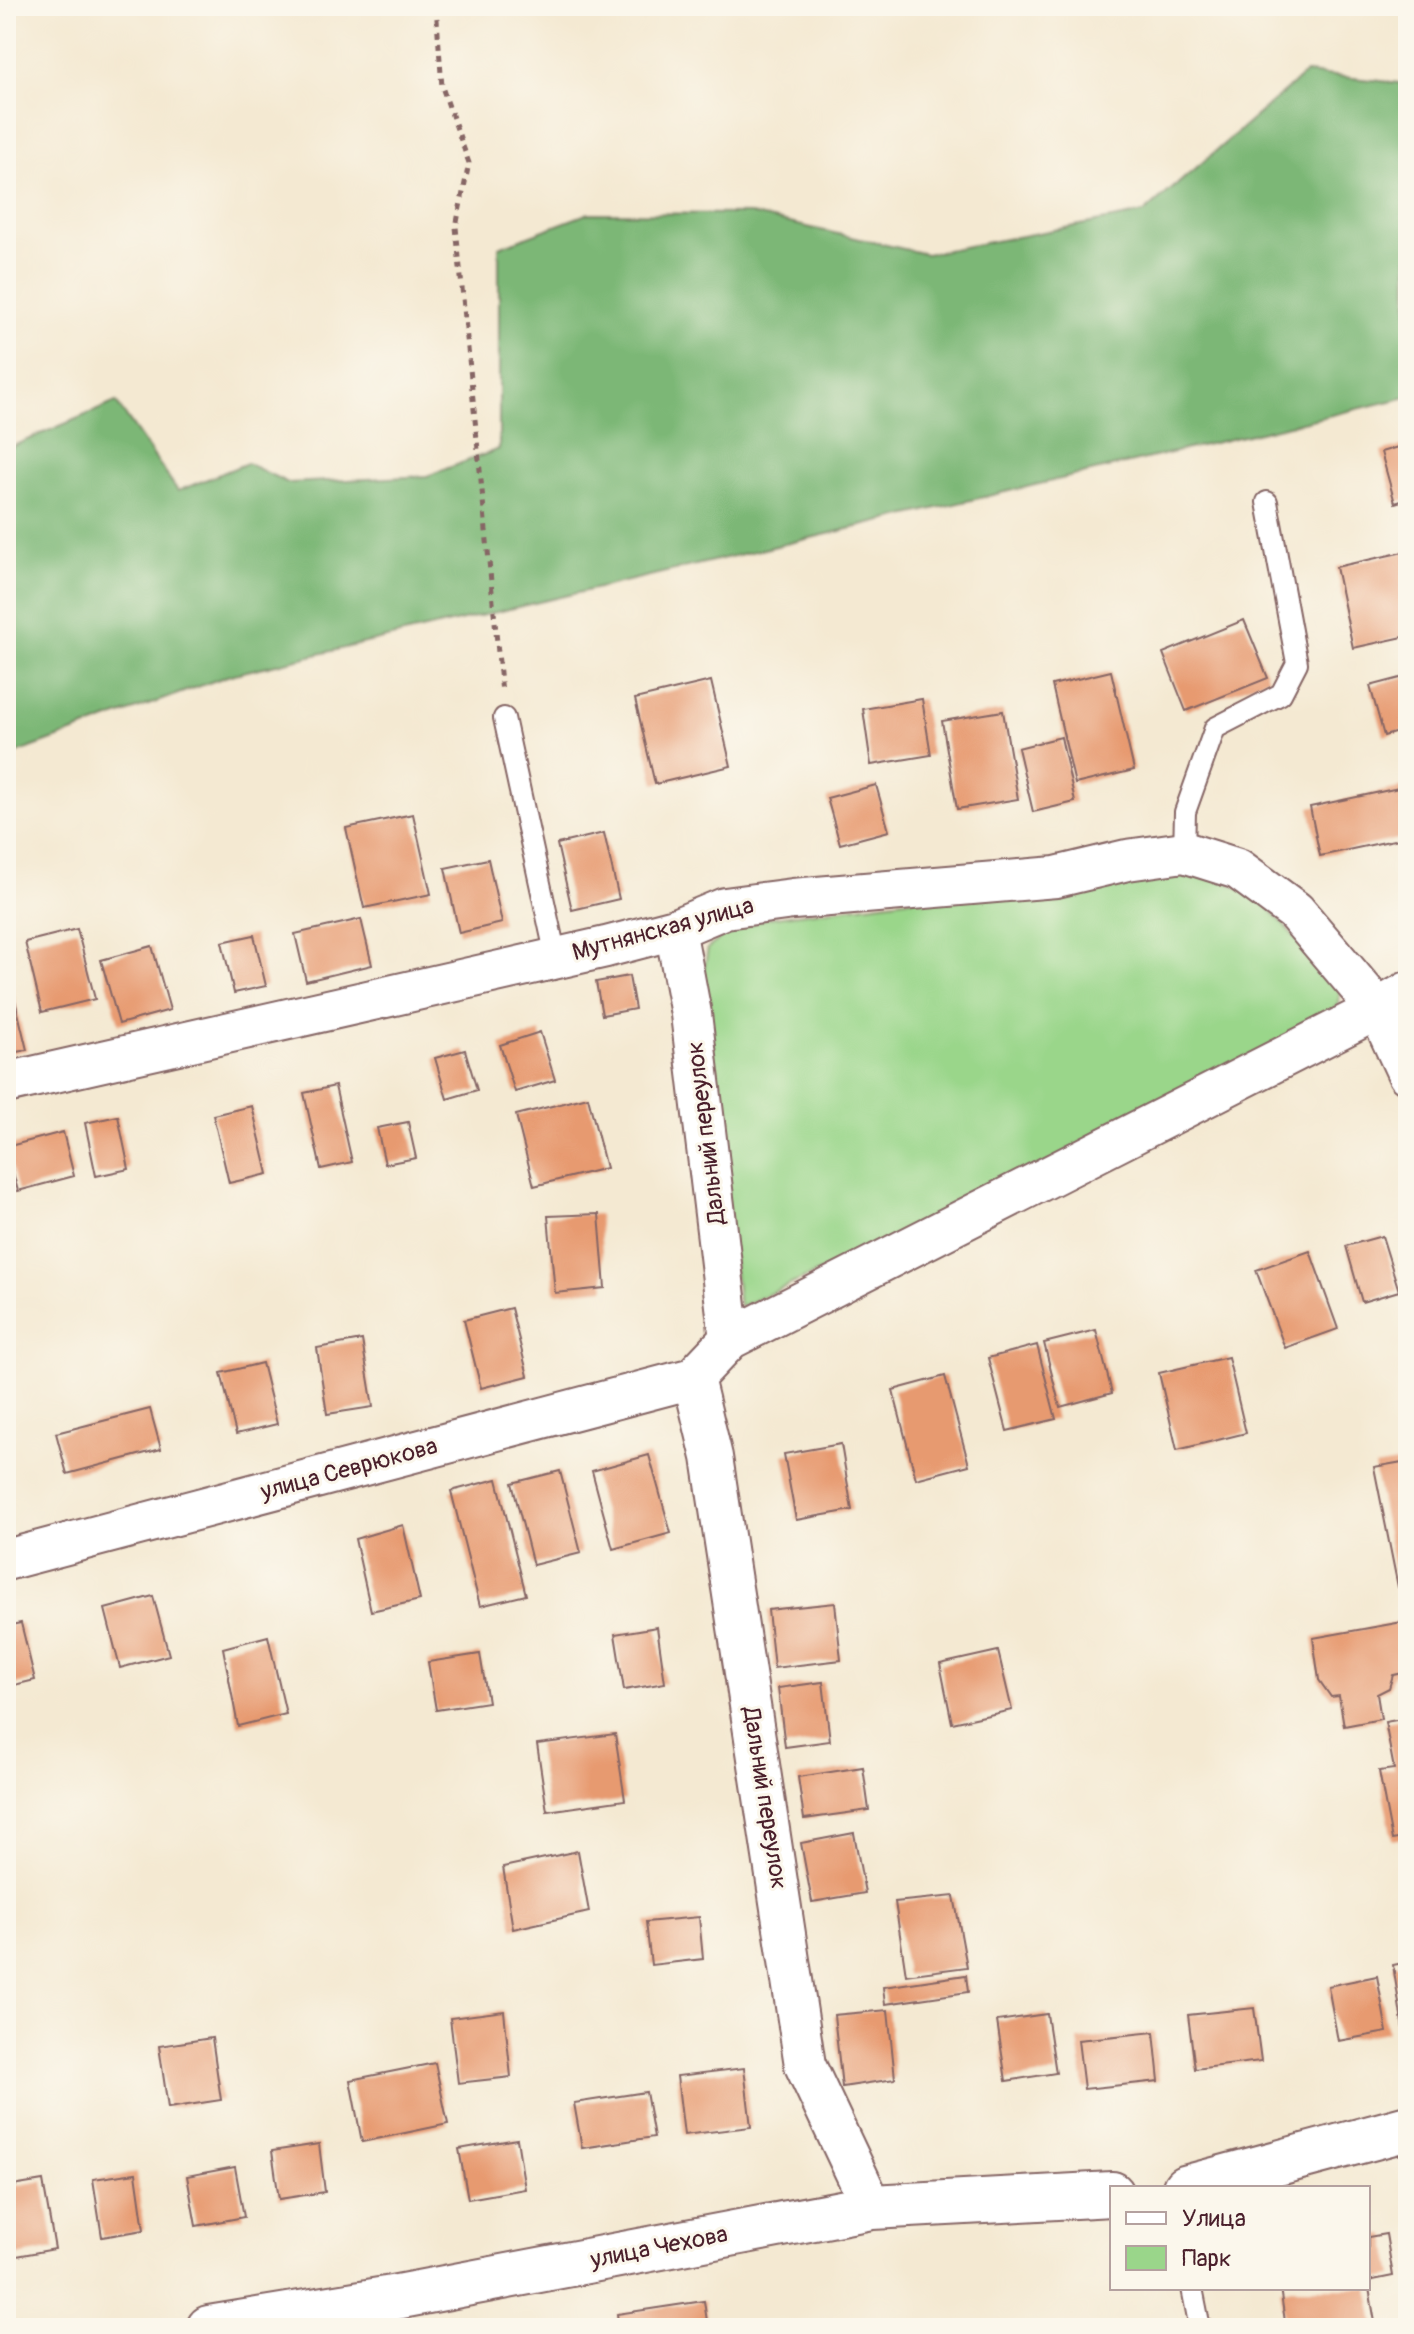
<svg xmlns="http://www.w3.org/2000/svg" width="1414" height="2334" viewBox="0 0 1414 2334" font-family="Pangolin,sans-serif">
	<style>
		.green { fill: #9ad68a; stroke: #727a5a; stroke-width: 2 }
		.forest { fill: #7bb776; stroke: #626b50; stroke-width: 2 }
		.building { fill: #e79a6f }
		.lines { fill: none; stroke-linecap: round; stroke-linejoin: round }
		.service-casing { stroke: #866665; stroke-width: 24 }
		.minor-casing { stroke: #866665; stroke-width: 44 }
		.tertiary-casing { stroke: #866665; stroke-width: 48 }
		.path { stroke: #866665; stroke-width: 5; stroke-dasharray: 6 6; stroke-linecap: butt }
		.service { stroke: #fff; stroke-width: 20 }
		.minor { stroke: #fff; stroke-width: 40 }
		.tertiary { stroke: #fff; stroke-width: 44 }
		.labels { text-anchor: middle; dominant-baseline: central; stroke-width: 6; stroke-linejoin: round; paint-order: stroke }
		.street-label { font-size: 24px; fill: #4a1f2b; stroke: #fbf7ec }
	</style>
	<rect width="100%" height="100%" fill="#fbf7ec"/>
	<filter id="ink" filterUnits="userSpaceOnUse"><feTurbulence type="fractalNoise" baseFrequency=".0125" numOctaves="2"/><feDisplacementMap in="SourceGraphic" scale="16" xChannelSelector="R" yChannelSelector="G"/><feConvolveMatrix kernelMatrix="1 2 1 2 8 2 1 2 1" color-interpolation-filters="sRGB"/></filter>
	<filter id="wash" filterUnits="userSpaceOnUse"><feTurbulence type="fractalNoise" baseFrequency=".006" numOctaves="4" result="noise"/><feDisplacementMap in="SourceGraphic" scale="32" xChannelSelector="R" yChannelSelector="G"/><feGaussianBlur stdDeviation="1.8" result="paint"/><feColorMatrix in="noise" values="0 0 0 0 0 0 0 0 0 0 0 0 0 0 0 0 0 1.4 0 .05"/><feComposite in="paint" operator="in"/></filter>
	<g filter="url(#wash)">
		<rect width="100%" height="100%" fill="#f4e9d2"/>
		<path class="green" d="M1186 863 1260 898 1340 988 1339 1004 1320 1023 937 1220 739 1307 702 981 708 948 729 932 767 918Z"/>
		<path class="forest" d="M1306 73 1408 84V397L230 675 6 757V449L116 402 178 491 247 463 288 483 427 476 499 449V247L589 213 750 214 926 254 1144 213Z"/>
		<g id="blocks">
			<path class="building" d="M1408 444V499L1395 503 1381 452Z
				M1408 551V636L1353 648 1336 567Z
				M1244 620 1268 678 1186 711 1163 653Z
				M1111 671 1134 770 1075 784 1052 685Z
				M1408 676V729L1384 736 1370 686Z
				M711 681 731 766 655 784 635 699Z
				M922 699 931 755 871 765 863 709Z
				M1003 711 1018 799 957 809 942 721Z
				M1061 737 1075 802 1033 812 1018 748Z
				M876 785 889 831 840 844 827 798Z
				M1408 786V837L1320 856 1310 807Z
				M413 814 431 894 364 908 346 828Z
				M604 833 619 899 572 910 557 844Z
				M488 859 502 923 459 933 445 868Z
				M361 919 372 965 306 981 295 934Z
				M77 929 95 999 42 1012 25 942Z
				M254 935 266 986 234 993 222 942Z
				M152 946 170 1010 119 1024 101 960Z
				M629 976 635 1009 602 1015 596 982Z
				M13 992 27 1050 6 1054V994Z
				M540 1032 555 1080 515 1092 500 1045Z
				M465 1050 477 1090 447 1099 435 1058Z
				M335 1086 352 1162 321 1169 304 1093Z
				M588 1097 606 1168 534 1186 516 1115Z
				M252 1106 268 1174 229 1183 213 1115Z
				M118 1116 129 1169 96 1176 85 1123Z
				M408 1122 416 1158 385 1164 377 1128Z
				M63 1132 74 1176 18 1191 6 1147Z
				M599 1214 605 1288 555 1293 548 1216Z
				M1382 1236 1399 1291 1362 1302 1346 1246Z
				M1310 1251 1338 1329 1285 1348 1256 1270Z
				M511 1308 528 1376 481 1388 464 1320Z
				M1096 1330 1112 1393 1060 1407 1044 1343Z
				M362 1340 373 1407 327 1414 317 1348Z
				M1037 1345 1056 1419 1007 1431 988 1358Z
				M1228 1357 1246 1433 1177 1450 1159 1373Z
				M262 1363 277 1424 236 1434 221 1373Z
				M945 1376 969 1465 916 1479 893 1390Z
				M150 1409 161 1449 67 1474 56 1433Z
				M841 1444 852 1510 796 1520 784 1454Z
				M649 1455 671 1533 613 1549 592 1471Z
				M1408 1461V1585L1398 1587 1374 1467Z
				M560 1471 581 1553 533 1565 512 1483Z
				M497 1479 526 1595 480 1606 451 1491Z
				M403 1525 420 1600 371 1611 355 1539Z
				M153 1596 169 1655 120 1668 105 1609Z
				M835 1603 841 1660 774 1668 768 1610Z
				M1408 1621V1672L1393 1675 1389 1688 1377 1694 1381 1719 1344 1726 1339 1696 1331 1697 1319 1680 1313 1638Z
				M21 1623 35 1680 6 1687V1626Z
				M657 1627 665 1683 624 1690 615 1634Z
				M268 1636 286 1714 238 1726 223 1648Z
				M998 1651 1012 1710 952 1723 940 1664Z
				M480 1654 488 1702 436 1710 428 1662Z
				M823 1682 830 1741 785 1747 778 1688Z
				M1408 1718V1837L1392 1840 1379 1771 1394 1769 1385 1722Z
				M615 1734 625 1800 547 1811 537 1744Z
				M863 1767 869 1810 804 1819 798 1777Z
				M854 1833 865 1893 812 1902 801 1843Z
				M578 1851 589 1912 513 1929 503 1867Z
				M954 1896 967 1967 906 1975 895 1902Z
				M699 1917 703 1959 651 1965 646 1922Z
				M1408 1962V2028L1403 2029 1393 1965Z
				M966 1975 968 1992 885 2004 883 1987Z
				M1377 1976 1387 2032 1338 2041 1328 1986Z
				M1254 2008 1261 2061 1195 2069 1188 2015Z
				M888 2010 895 2079 842 2087 834 2015Z
				M504 2011 511 2077 458 2083 450 2018Z
				M1047 2014 1056 2073 1006 2081 997 2021Z
				M1154 2032 1159 2081 1084 2089 1078 2040Z
				M212 2038 221 2100 168 2108 159 2046Z
				M435 2063 448 2124 362 2142 350 2080Z
				M744 2068 751 2127 684 2135 677 2076Z
				M646 2092 654 2137 582 2148 574 2103Z
				M517 2139 525 2189 468 2199 459 2149Z
				M319 2144 325 2192 279 2199 272 2151Z
				M235 2167 244 2217 196 2226 187 2176Z
				M136 2173 144 2230 102 2237 93 2179Z
				M43 2181 55 2249 6 2258V2187Z
				M1386 2234 1393 2276 1368 2281V2237Z
				M1280 2288H1369L1376 2328H1286Z
				M704 2301 708 2328H619L617 2314Z"/>
		</g>
	</g>
	<g filter="url(#ink)">
		<use href="#blocks" fill-opacity="0" stroke="#866665" stroke-width="2"/>
		<g class="lines">
			<defs>
				<path id="service" d="M504 718 556 957
					M1184 852 1185 812 1215 728 1281 694 1297 663 1267 502
					M1192 2288 1200 2328"/>
				<path id="minor" d="M675 929 691 1014 730 1339
					M6 1083 606 947 675 929 725 908 793 899 1056 877 1127 860 1184 852 1238 869 1295 911 1378 1009 1408 992
					M693 1378 712 1457 805 2065 872 2207
					M693 1378 730 1339 1378 1009 1408 1074
					M6 1560 693 1378"/>
				<path id="tertiary" d="M1185 2188 1408 2128
					M209 2328 386 2299 872 2207 1112 2194"/>
			</defs>
			<use href="#service" class="service-casing"/>
			<use href="#minor" class="minor-casing"/>
			<use href="#tertiary" class="tertiary-casing"/>
			<path class="path" d="M436 6 442 87 469 163 456 227 502 693"/>
			<use href="#service" class="service"/>
			<use href="#minor" class="minor"/>
			<use href="#tertiary" class="tertiary"/>
		</g>
	</g>
	<g class="labels">
		<g class="street-label">
			<text transform="translate(663 929) rotate(-15)">Мутнянская улица</text>
			<text transform="translate(706 1133) rotate(-97)">Дальний переулок</text>
			<text transform="translate(349 1469) rotate(-15)">улица Севрюкова</text>
			<text transform="translate(765 1798) rotate(81)">Дальний переулок</text>
			<text transform="translate(659 2247) rotate(-11)">улица Чехова</text>
		</g>
	</g>
	<rect width="1414" height="2334" fill="none" stroke="#fbf7ec" stroke-width="32"/>
	<rect x="1110" y="2186" width="260" height="104" fill="#fbf7ec" stroke="#b4a19f" stroke-width="2"/>
	<rect x="1126" y="2212" width="40" height="12" fill="#ffffff" stroke="#b4a19f" stroke-width="2"/>
	<text x="1182" y="2226" font-size="24" fill="#4a1f2b">Улица</text>
	<rect x="1126" y="2246" width="40" height="24" fill="#9ad68a" stroke="#b4a19f" stroke-width="2"/>
	<text x="1182" y="2266" font-size="24" fill="#4a1f2b">Парк</text>
</svg>
